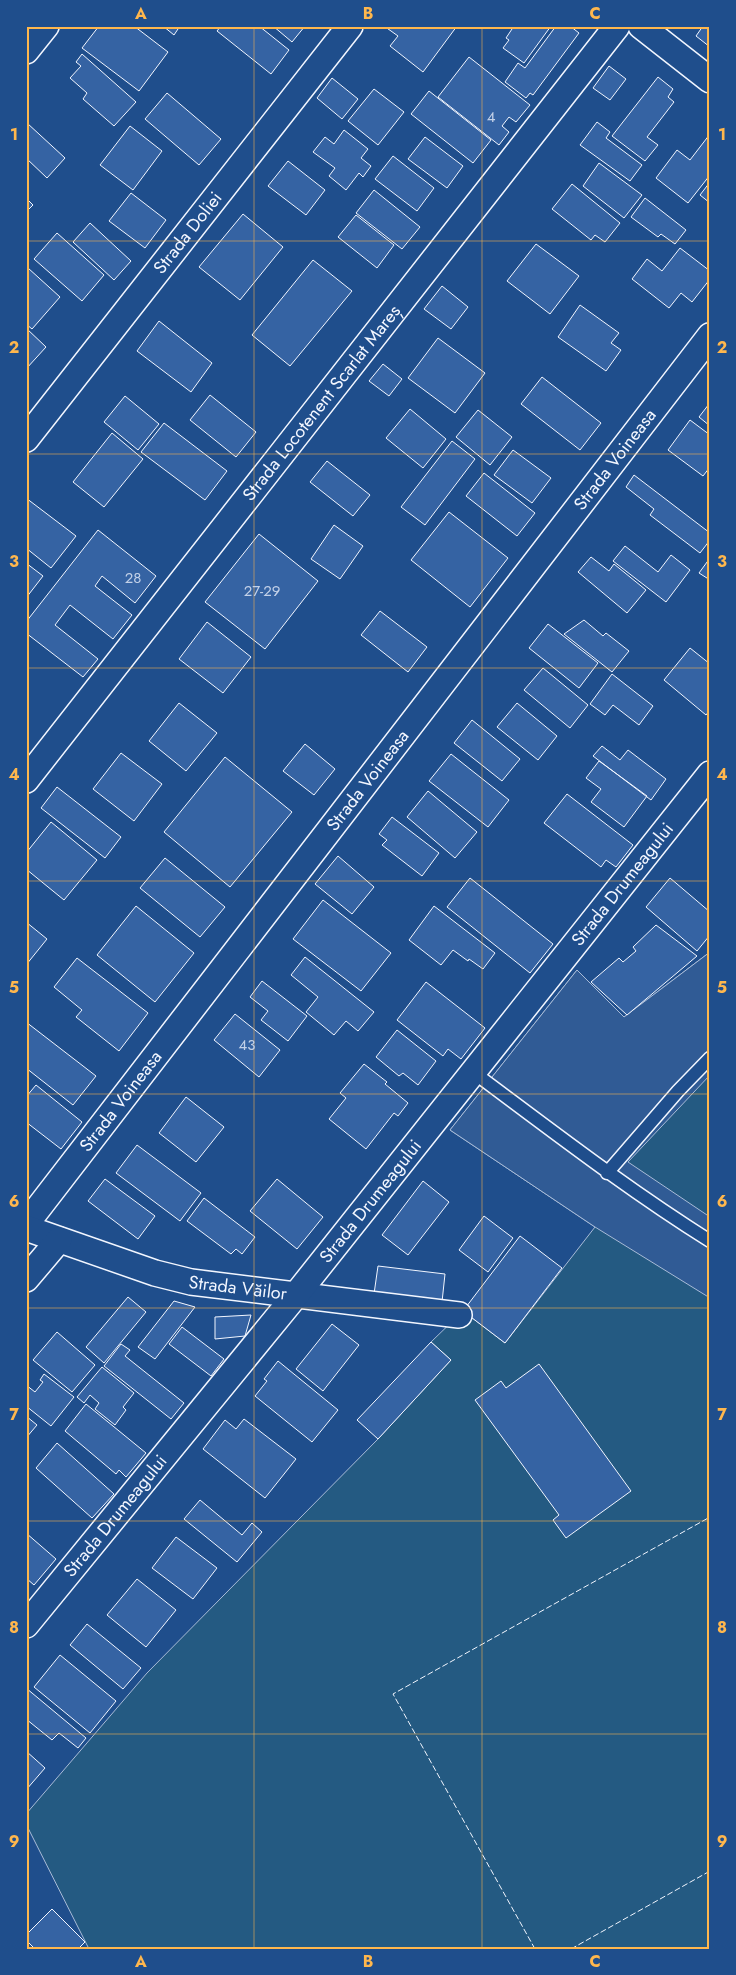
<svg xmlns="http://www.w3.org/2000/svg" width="736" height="1975" viewBox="0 0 736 1975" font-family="Jost,sans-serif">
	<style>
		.green { fill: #245a82; stroke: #a8bbd7 }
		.parking { fill: #305b95; stroke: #a8bbd7 }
		.building { fill: #3563a3; stroke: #f2f6ff }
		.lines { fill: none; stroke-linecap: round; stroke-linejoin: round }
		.lane-casing { stroke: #f2f6ff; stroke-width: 15 }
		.street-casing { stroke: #f2f6ff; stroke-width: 28 }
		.lane { stroke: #1f4e8c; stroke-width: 12 }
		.street { stroke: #1f4e8c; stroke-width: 25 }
		.fence { stroke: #f2f6ff; stroke-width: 1; stroke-dasharray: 6 2.5; stroke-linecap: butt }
		.grid { fill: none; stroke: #ffb74d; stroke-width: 1; stroke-opacity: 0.55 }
		.labels { text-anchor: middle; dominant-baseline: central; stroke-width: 4; stroke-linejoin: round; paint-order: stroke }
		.number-label { font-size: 15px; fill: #c3d1e8 }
		.street-label { font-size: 18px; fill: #f2f6ff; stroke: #1f4e8c }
		.neatline { fill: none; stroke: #ffb74d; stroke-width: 2 }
		.grid-label { font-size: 16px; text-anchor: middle; font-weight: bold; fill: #ffb74d }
	</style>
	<rect width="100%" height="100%" fill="#1f4e8c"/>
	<path class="green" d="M710 952V1949H89L26 1824V1814L147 1673 378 1439 451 1360 431 1342 463 1311 505 1343 595 1227 450 1130 577 970 624 1017Z"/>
	<path class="parking" d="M710 952V1075L628 1162 710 1217V1298L595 1227 450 1130 577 970 624 1017Z"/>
	<path class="building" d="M99 26H134L168 52 139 91 82 48Z
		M163 26H180L174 35Z
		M221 26H259L289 50 271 74 217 31Z
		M273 26H305L292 42Z
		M384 26H457L423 72 390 46 398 36Z
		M514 26H551L524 63 503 48 509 40 506 38Z
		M556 26H570L579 33 533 95 530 93 526 98 505 82 518 63 525 68Z
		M703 26H710V47L696 36Z
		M82 54 136 102 114 126 83 99 87 93 70 78 81 66 76 62Z
		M469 57 530 105 516 122 509 117 502 126 509 132 499 145 438 97Z
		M609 66 626 79 610 100 593 88Z
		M658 77 673 89 668 97 674 102 647 137 658 145 645 161 612 136Z
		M332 78 358 99 342 119 317 98Z
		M374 89 404 112 378 145 348 121Z
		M429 91 491 140 473 163 411 114Z
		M167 93 221 139 199 165 145 119Z
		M597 122 610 132 606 138 642 165 630 181 580 145Z
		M27 123 65 158 47 178 26 158Z
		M130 126 162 151 133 190 100 165Z
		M344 130 368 149 361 158 371 166 363 177 359 173 346 190 329 176 335 168 313 152 325 137 334 144Z
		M710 134V175L688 203 656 178 677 150 690 160Z
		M425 137 463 166 447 188 408 159Z
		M393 156 434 188 417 211 375 179Z
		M288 161 325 190 306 215 268 186Z
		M599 163 642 195 624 218 583 186Z
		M710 182V203L700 195Z
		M572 184 620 223 605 242 595 235 591 240 552 209Z
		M374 190 420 227 402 249 356 213Z
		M131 193 166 220 145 248 109 221Z
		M26 198 33 205 26 212Z
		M645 198 686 230 675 244 661 234 658 237 631 217Z
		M243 214 283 247 240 300 199 267Z
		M356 215 394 245 377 268 338 237Z
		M90 223 131 261 114 280 73 242Z
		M57 233 104 275 82 301 34 259Z
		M536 244 579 276 550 314 507 281Z
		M680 248 710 271V279L692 302 681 293 669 308 632 279 647 259 662 271Z
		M313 260 352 291 290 366 252 335Z
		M28 268 60 297 32 329 26 324V270Z
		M442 286 468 307 451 329 424 309Z
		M580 305 619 333 611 343 621 350 606 371 558 337Z
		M159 321 212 363 191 392 137 351Z
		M26 328 46 347 26 369Z
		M438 338 485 373 455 413 408 378Z
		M383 364 402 379 389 396 369 381Z
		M542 377 601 423 580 450 521 404Z
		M210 395 256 432 236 457 190 420Z
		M125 396 159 424 138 450 104 422Z
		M709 404 710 405V426L699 417Z
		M410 409 446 439 423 468 386 438Z
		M478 410 512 437 490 465 456 437Z
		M690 420 710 435V467L703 476 668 450Z
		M164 423 227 471 205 500 141 452Z
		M112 433 143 459 104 507 73 482Z
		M452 441 475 459 425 525 401 507Z
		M513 450 551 478 532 503 494 475Z
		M327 461 370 495 353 516 310 482Z
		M484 473 535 513 517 536 466 496Z
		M634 475 710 533V540L700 553 650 515 654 509 626 487Z
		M26 498 76 536 51 568 26 548Z
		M449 512 508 558 470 607 411 560Z
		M334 525 363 546 340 579 311 559Z
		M98 530 156 576 135 603 102 576 95 586 132 615 113 639 70 605 55 625 98 659 83 677 26 633V622Z
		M259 534 318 581 265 649 205 602Z
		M625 546 658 572 671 555 690 570 666 602 613 561Z
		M591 557 609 571 614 564 646 590 627 613 578 572Z
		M710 558V580L699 573Z
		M26 563 43 576 26 598Z
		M380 611 427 647 408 672 361 635Z
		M584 620 603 636 606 633 629 651 612 672 564 634Z
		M207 622 251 657 223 693 179 659Z
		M548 624 598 663 579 688 529 648Z
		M690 648 710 664V710L706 715 664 680Z
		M543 668 588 705 570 728 524 690Z
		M612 674 653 706 639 725 613 705 605 715 590 704Z
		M179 703 217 733 186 771 149 741Z
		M517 703 557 736 538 760 497 727Z
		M472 720 520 759 502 781 454 743Z
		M305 744 335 769 314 795 283 771Z
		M602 746 620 760 628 750 666 779 651 800 593 756Z
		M121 753 162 784 134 821 93 789Z
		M451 754 509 800 488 827 429 781Z
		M225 757 292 812 230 887 164 832Z
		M599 761 647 796 624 827 591 802 601 789 586 778Z
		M57 787 121 837 105 858 41 808Z
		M428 791 477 832 455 858 407 817Z
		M567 794 633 845 616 867 606 860 601 867 544 823Z
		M392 817 439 853 422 876 382 845 387 840 379 834Z
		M51 822 97 860 64 900 26 869V853Z
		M338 856 374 887 352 914 315 884Z
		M165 858 225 907 200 937 140 888Z
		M470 878 553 944 530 973 447 907Z
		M670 878 710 912V935L697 951 646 907Z
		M323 900 391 953 361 991 293 939Z
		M136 906 194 953 155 1002 97 955Z
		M434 906 495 953 483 969 469 959 468 961 453 950 441 965 409 940Z
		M26 922 47 939 26 965Z
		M656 925 697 956 627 1015 591 982 619 958 623 962 636 951 633 947Z
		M305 957 374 1012 358 1031 346 1021 334 1035 306 1012 318 997 291 975Z
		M77 958 148 1013 119 1051 76 1017 82 1010 54 987Z
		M262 981 307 1016 288 1041 261 1020 268 1011 250 997Z
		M426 982 485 1028 461 1059 448 1049 443 1056 397 1020Z
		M235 1014 280 1050 259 1077 214 1040Z
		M26 1022 96 1076 73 1105 26 1068Z
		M397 1030 436 1061 418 1085 403 1073 399 1076 376 1057Z
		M364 1064 387 1082 385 1084 408 1103 398 1116 394 1113 366 1149 329 1119 346 1098 340 1093Z
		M36 1085 82 1122 61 1149 26 1122V1097Z
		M186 1097 224 1127 196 1162 159 1133Z
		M137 1145 201 1193 180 1221 116 1173Z
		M105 1179 155 1216 138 1239 88 1201Z
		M277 1179 323 1217 297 1249 250 1211Z
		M423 1181 449 1202 408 1255 382 1235Z
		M204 1198 255 1237 242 1254 236 1249 231 1254 187 1221Z
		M484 1216 513 1238 488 1272 459 1250Z
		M520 1236 562 1268 505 1343 463 1311Z
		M378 1266 445 1274 442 1302 374 1294Z
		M128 1297 146 1312 104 1363 86 1347Z
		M174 1301 195 1307 155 1359 138 1347Z
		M251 1315 245 1336 215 1339V1317Z
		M332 1324 359 1345 323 1391 296 1369Z
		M182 1327 224 1359 211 1376 169 1344Z
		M57 1332 95 1365 72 1392 33 1360Z
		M431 1342 451 1360 378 1439 357 1420Z
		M121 1344 130 1350 125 1356 184 1403 171 1419 104 1366Z
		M278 1361 338 1410 312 1442 255 1396 267 1381 264 1379Z
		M539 1364 631 1491 566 1538 553 1520 559 1515 475 1400 501 1381 506 1388Z
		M102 1367 134 1393 123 1407 126 1410 115 1425 95 1409 99 1403 90 1395 84 1403 77 1397Z
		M44 1374 74 1397 51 1426 26 1406V1385L35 1392 43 1382 40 1380Z
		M86 1404 146 1453 126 1477 119 1470 116 1474 65 1431Z
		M26 1416 37 1425 26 1438Z
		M244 1419 296 1459 265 1498 203 1449 225 1420 236 1429Z
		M57 1443 114 1494 92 1518 36 1468Z
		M200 1500 242 1535 252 1523 262 1532 237 1562 184 1519Z
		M26 1533 56 1559 34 1585 26 1578Z
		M176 1537 217 1568 193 1599 152 1568Z
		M137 1579 176 1610 146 1647 107 1615Z
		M87 1624 141 1668 123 1689 70 1645Z
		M60 1655 116 1701 90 1733 34 1687Z
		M26 1688 86 1738 78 1748 59 1733 52 1740 26 1719Z
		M26 1751 45 1768 26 1790Z
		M52 1909 85 1942 78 1949H35L26 1940V1935Z"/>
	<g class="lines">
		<defs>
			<path id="lane" d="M473 1072C551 1130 627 1189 710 1241
				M607 1173 678 1091 710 1058"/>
			<g id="street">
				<path d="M641 26 710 80"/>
				<path d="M26 51 46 26"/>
				<path id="s1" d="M26 439 350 26"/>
				<path id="s2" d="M26 780 617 26"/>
				<path id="s3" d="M26 1224 710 336"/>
				<path id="s4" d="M26 1228 155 1273 191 1282 459 1315"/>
				<path d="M26 1279 59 1240"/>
				<path id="s5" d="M26 1625 296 1295 710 774"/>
			</g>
		</defs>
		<use href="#lane" class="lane-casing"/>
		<use href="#street" class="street-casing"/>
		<use href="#lane" class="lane"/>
		<use href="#street" class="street"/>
		<path class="fence" d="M535 1949 393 1694 710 1517
			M571 1949 710 1871"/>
	</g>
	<path class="grid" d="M254 26V1949M482 26V1949M26 241H710M26 454H710M26 668H710M26 881H710M26 1094H710M26 1308H710M26 1521H710M26 1734H710"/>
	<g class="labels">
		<g class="number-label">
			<text x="491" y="117">4</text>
			<text x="133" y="578">28</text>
			<text x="262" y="591">27-29</text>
			<text x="247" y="1045">43</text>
		</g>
		<g class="street-label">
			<text stroke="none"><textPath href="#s1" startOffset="262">Strada Doliei</textPath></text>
			<text stroke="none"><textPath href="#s2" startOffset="479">Strada Locotenent Scarlat Mareș</textPath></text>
			<text stroke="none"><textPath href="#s3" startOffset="965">Strada Voineasa</textPath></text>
			<text stroke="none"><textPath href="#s3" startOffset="560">Strada Voineasa</textPath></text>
			<text stroke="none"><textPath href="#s5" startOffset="951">Strada Drumeagului</textPath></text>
			<text stroke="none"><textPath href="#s3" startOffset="155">Strada Voineasa</textPath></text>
			<text stroke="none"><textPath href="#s5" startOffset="546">Strada Drumeagului</textPath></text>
			<text stroke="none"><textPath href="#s4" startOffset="221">Strada Văilor</textPath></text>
			<text stroke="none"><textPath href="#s5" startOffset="141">Strada Drumeagului</textPath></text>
		</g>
	</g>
	<rect width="736" height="1975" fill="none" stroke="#1f4e8c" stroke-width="55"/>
	<rect x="28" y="28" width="680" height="1920" class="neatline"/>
	<g class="grid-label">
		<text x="141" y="19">A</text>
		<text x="368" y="19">B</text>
		<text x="595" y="19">C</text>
		<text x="14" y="140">1</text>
		<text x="722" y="140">1</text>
		<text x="14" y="353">2</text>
		<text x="722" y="353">2</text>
		<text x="14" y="567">3</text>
		<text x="722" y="567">3</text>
		<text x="14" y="780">4</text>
		<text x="722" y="780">4</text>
		<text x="14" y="993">5</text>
		<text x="722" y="993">5</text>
		<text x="14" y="1207">6</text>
		<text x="722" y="1207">6</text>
		<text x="14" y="1420">7</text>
		<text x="722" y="1420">7</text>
		<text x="14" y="1633">8</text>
		<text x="722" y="1633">8</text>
		<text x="14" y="1847">9</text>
		<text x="722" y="1847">9</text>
		<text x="141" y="1967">A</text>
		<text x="368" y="1967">B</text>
		<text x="595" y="1967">C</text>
	</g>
</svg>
